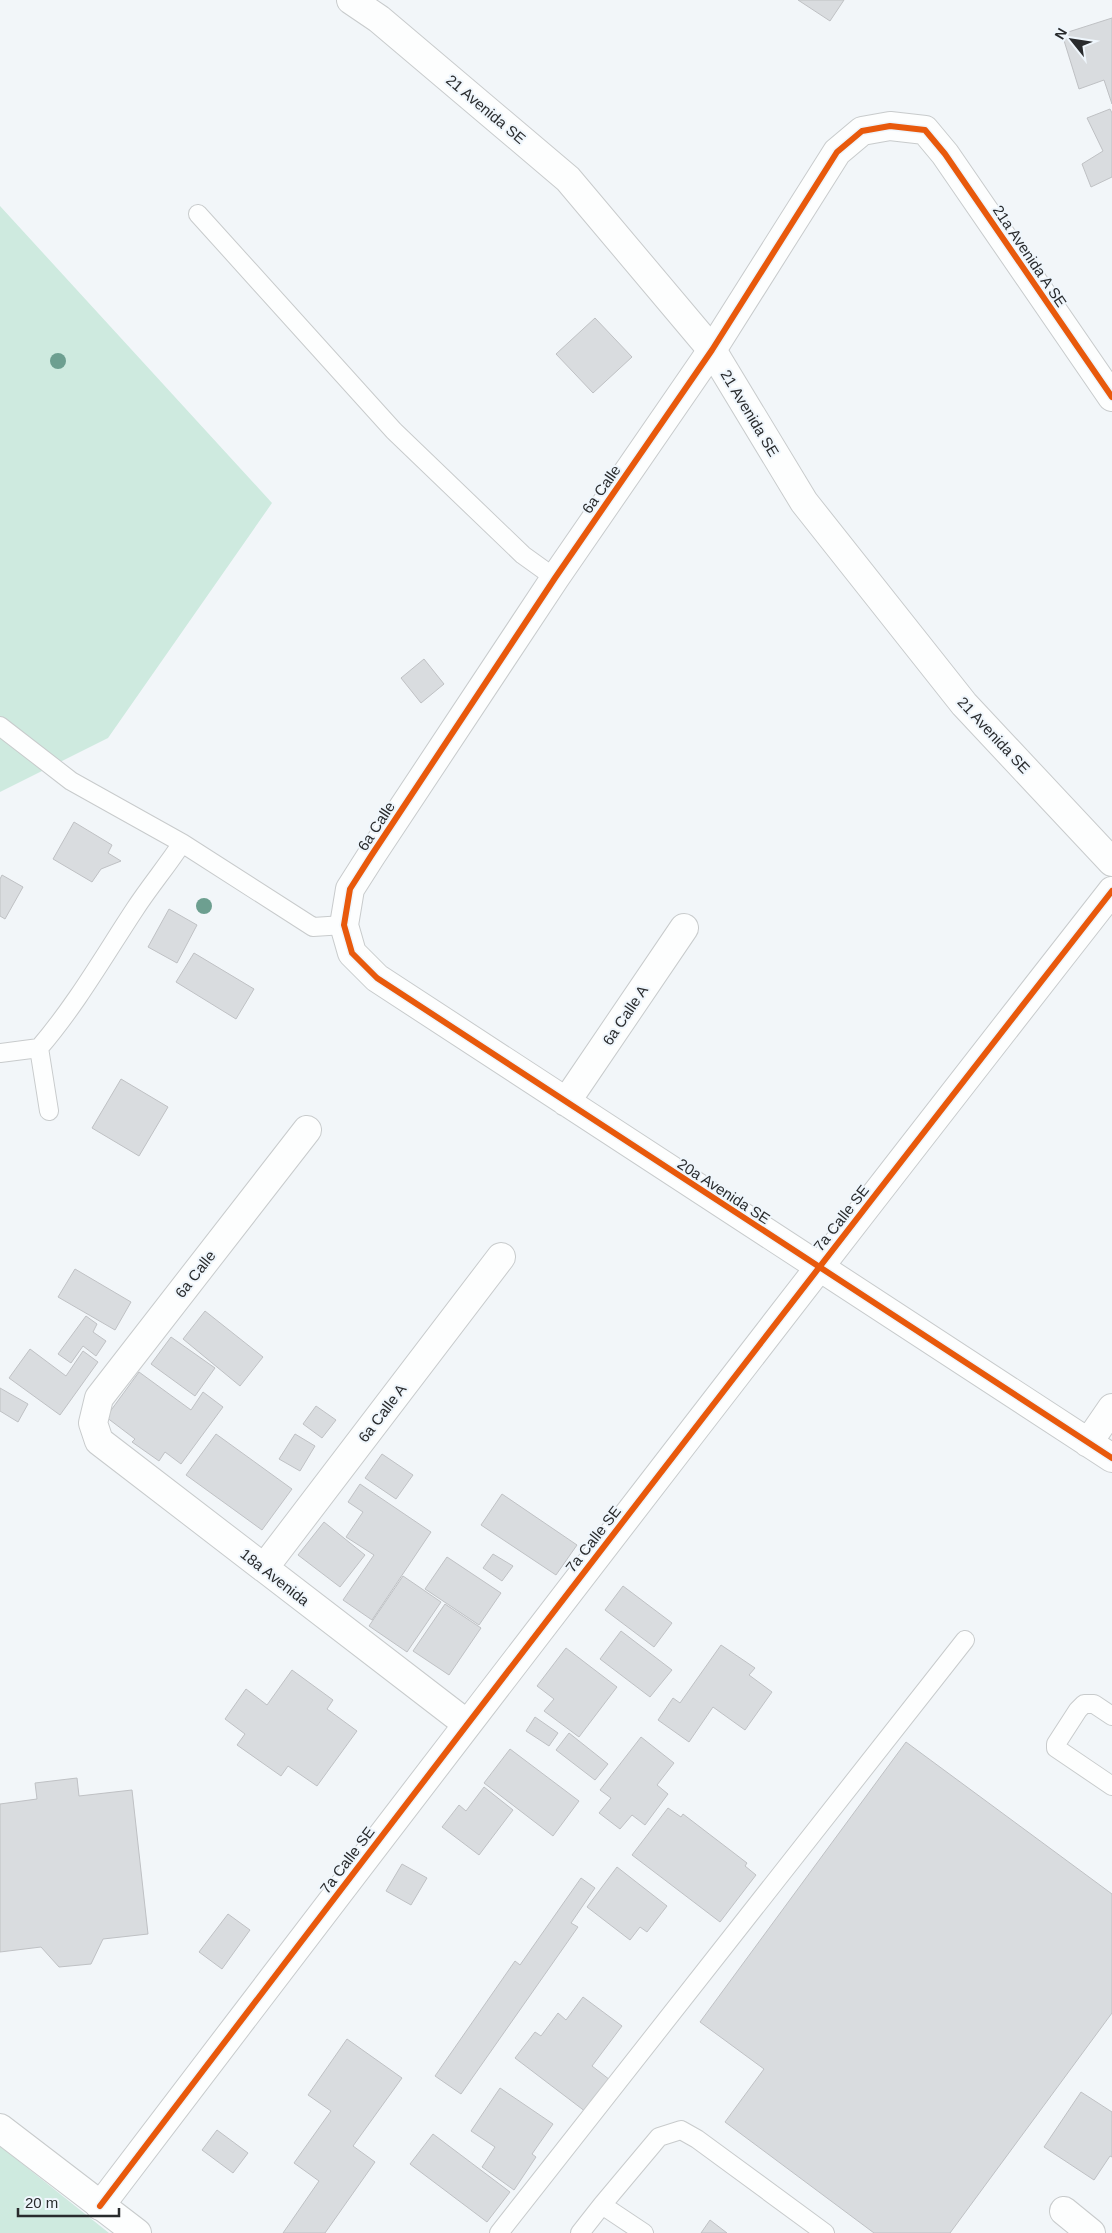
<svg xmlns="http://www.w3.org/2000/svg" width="1112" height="2233" viewBox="0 0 1112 2233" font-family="Helvetica,sans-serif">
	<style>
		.green { fill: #ceeadf }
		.building { fill: #d9dcdf; stroke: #bfc1c4 }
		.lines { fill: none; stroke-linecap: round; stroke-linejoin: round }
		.lane-casing { stroke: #c8cbcc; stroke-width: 20 }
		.street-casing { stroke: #c8cbcc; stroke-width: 30 }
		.secondary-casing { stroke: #c8cbcc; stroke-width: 30 }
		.primary-casing { stroke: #c8cbcc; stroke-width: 30 }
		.lane { stroke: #fdfefe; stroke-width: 18 }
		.street { stroke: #fdfefe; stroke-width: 28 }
		.secondary { stroke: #fdfefe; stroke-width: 28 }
		.primary { stroke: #fdfefe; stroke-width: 28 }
		.cycleway-casing { stroke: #eff6fc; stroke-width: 9 }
		.cycleway { stroke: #e8590c; stroke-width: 6 }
		.tree { fill: #6d9f90 }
		.labels { text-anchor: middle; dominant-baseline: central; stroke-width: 4; stroke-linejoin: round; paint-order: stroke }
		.street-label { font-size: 15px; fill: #292b2d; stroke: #eff6fc }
	</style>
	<rect width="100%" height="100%" fill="#f2f6f9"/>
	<path class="green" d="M0 206 272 503 108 738 0 792Z
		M0 2146 109 2233H0Z"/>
	<path class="building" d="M798 0H844L830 21Z
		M1112 18V104L1104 80 1079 89 1062 34Z
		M1110 109 1112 113V177L1091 187 1082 164 1103 151 1087 118Z
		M595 318 632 357 593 393 556 354Z
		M424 659 444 684 421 703 401 678Z
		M74 822 112 845 108 853 121 861 101 869 92 882 53 859Z
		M2 875 23 887 5 919 0 916V879Z
		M169 909 197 925 177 963 148 947Z
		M194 953 254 989 236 1019 176 982Z
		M121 1079 168 1107 139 1156 92 1128Z
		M75 1269 131 1302 115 1330 58 1297Z
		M205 1311 263 1357 240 1386 183 1339Z
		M86 1316 97 1324 93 1332 106 1341 96 1356 83 1346 71 1363 58 1354Z
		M171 1337 215 1368 195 1396 151 1364Z
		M30 1349 66 1376 83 1351 98 1362 60 1415 9 1378Z
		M139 1372 191 1410 203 1392 223 1407 181 1464 165 1452 159 1461 132 1442 135 1439 106 1417Z
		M0 1388 28 1404 18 1422 0 1411Z
		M316 1406 336 1420 322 1438 303 1424Z
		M216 1434 292 1489 262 1530 186 1475Z
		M295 1434 315 1446 300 1471 279 1459Z
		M382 1454 413 1475 396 1499 365 1478Z
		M360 1484 431 1532 372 1620 343 1600 374 1555 346 1537 363 1512 348 1502Z
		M502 1494 577 1545 556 1575 481 1525Z
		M324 1522 365 1555 340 1587 298 1555Z
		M493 1554 513 1566 502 1581 483 1568Z
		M447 1557 501 1593 479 1625 425 1589Z
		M403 1576 441 1602 407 1652 369 1626Z
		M623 1586 672 1623 654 1647 605 1610Z
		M445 1604 481 1628 449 1675 413 1651Z
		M621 1631 672 1670 650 1697 600 1659Z
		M721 1645 755 1668 749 1675 772 1692 745 1730 713 1707 689 1742 658 1720 673 1698 680 1703Z
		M566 1648 617 1687 579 1737 544 1711 554 1699 537 1686Z
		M292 1670 333 1700 327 1709 357 1731 317 1786 288 1766 281 1776 237 1745 245 1734 225 1719 246 1689 267 1705Z
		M535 1717 558 1733 549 1746 526 1731Z
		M569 1733 608 1764 595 1780 556 1750Z
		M641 1737 674 1763 657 1785 668 1794 645 1825 632 1815 620 1829 599 1813 611 1798 600 1790Z
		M906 1742 1112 1894V2013L950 2233H874L725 2122 764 2069 700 2022Z
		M510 1749 579 1801 553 1836 484 1783Z
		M77 1778 79 1796 132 1790 148 1934 103 1939 91 1964 59 1967 41 1947 0 1952V1804L37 1799 35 1783Z
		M484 1787 513 1810 479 1855 442 1827 459 1805 466 1811Z
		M668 1808 681 1817 683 1814 747 1863 745 1866 756 1875 720 1922 632 1855Z
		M402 1864 427 1878 411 1905 386 1891Z
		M617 1867 667 1906 647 1932 640 1927 630 1940 587 1907Z
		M581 1878 595 1888 571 1923 578 1927 461 2094 435 2076 515 1961 520 1965Z
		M228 1914 250 1930 222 1969 199 1952Z
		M583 1997 622 2026 592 2066 610 2080 586 2112 515 2058 535 2032 541 2036 558 2013 566 2020Z
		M347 2039 402 2078 353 2146 375 2162 325 2233H283L319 2181 294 2163 331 2111 308 2095Z
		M500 2088 553 2124 532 2154 536 2157 514 2190 482 2167 495 2147 471 2131Z
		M1081 2092 1112 2112V2157L1110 2156 1094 2180 1044 2147Z
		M217 2130 248 2153 233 2173 202 2150Z
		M433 2134 510 2192 487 2222 410 2164Z
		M710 2220 727 2233H701Z"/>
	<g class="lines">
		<defs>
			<path id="lane" d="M198 214 394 431 523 555 555 578
				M0 726 71 781 182 843
				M39 1048 49 1111
				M0 1053 39 1048C76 1005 104 956 135 909 150 886 167 866 182 843L313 927 344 925
				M1112 1716 1094 1704H1084L1078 1710 1056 1744V1748L1112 1786
				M499 2233 965 1640
				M580 2233 602 2205
				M644 2233 602 2205 659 2137 681 2130 697 2139 825 2233"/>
			<path id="street" d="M1112 397 945 154 925 130 890 126 862 131 837 152 712 350 555 578 371 856 350 889 344 925 352 953 377 978 1112 1458
				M566 1102 684 928
				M307 1130 99 1398 93 1423 99 1441 467 1724
				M1088 1443 1112 1408
				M264 1568 501 1257
				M1064 2211 1091 2233"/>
			<path id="secondary" d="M351 0 379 19 568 179 712 350 804 502 964 704 1112 862
				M100 2206C435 1765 771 1327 1112 891"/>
			<path id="primary" d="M0 2128 137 2233"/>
		</defs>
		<use href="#lane" class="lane-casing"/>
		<use href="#street" class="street-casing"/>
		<use href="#secondary" class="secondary-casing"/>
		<use href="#primary" class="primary-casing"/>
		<use href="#lane" class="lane"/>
		<use href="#street" class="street"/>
		<use href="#secondary" class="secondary"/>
		<use href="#primary" class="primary"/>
		<defs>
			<path id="cycleway" d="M1112 397 945 154 925 130 890 126 862 131 837 152 712 350 555 578 371 856 350 889 344 925 352 953 377 978 1112 1458
				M100 2206C435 1765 771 1327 1112 891"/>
		</defs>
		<use href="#cycleway" class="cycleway-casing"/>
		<use href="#cycleway" class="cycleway"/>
	</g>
	<g class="tree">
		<circle cx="58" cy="361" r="8"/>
		<circle cx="204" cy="906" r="8"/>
	</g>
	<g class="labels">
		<g class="street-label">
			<text transform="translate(486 109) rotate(40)">21 Avenida SE</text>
			<text transform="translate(1030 256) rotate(56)">21a Avenida A SE</text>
			<text transform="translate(750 413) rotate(59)">21 Avenida SE</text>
			<text transform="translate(601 489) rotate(-55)">6a Calle</text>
			<text transform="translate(994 735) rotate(47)">21 Avenida SE</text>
			<text transform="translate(376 826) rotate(-57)">6a Calle</text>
			<text transform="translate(625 1015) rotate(-56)">6a Calle A</text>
			<text transform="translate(724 1191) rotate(33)">20a Avenida SE</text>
			<text transform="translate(841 1218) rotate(-52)">7a Calle SE</text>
			<text transform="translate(195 1274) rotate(-52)">6a Calle</text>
			<text transform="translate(382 1413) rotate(-53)">6a Calle A</text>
			<text transform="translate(593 1539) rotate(-52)">7a Calle SE</text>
			<text transform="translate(275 1577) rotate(38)">18a Avenida</text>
			<text transform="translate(347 1860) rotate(-53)">7a Calle SE</text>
		</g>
	</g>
	<g transform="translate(1072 40) rotate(300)" stroke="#eff6fc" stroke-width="4" paint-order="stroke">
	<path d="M0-4L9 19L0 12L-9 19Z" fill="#292b2d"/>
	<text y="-8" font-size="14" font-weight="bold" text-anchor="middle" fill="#292b2d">N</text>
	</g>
	<path d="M18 2208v8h101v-8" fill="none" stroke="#292b2d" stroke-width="2.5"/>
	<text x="25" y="2208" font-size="15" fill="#292b2d" stroke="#eff6fc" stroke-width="4" paint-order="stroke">20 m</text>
</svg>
